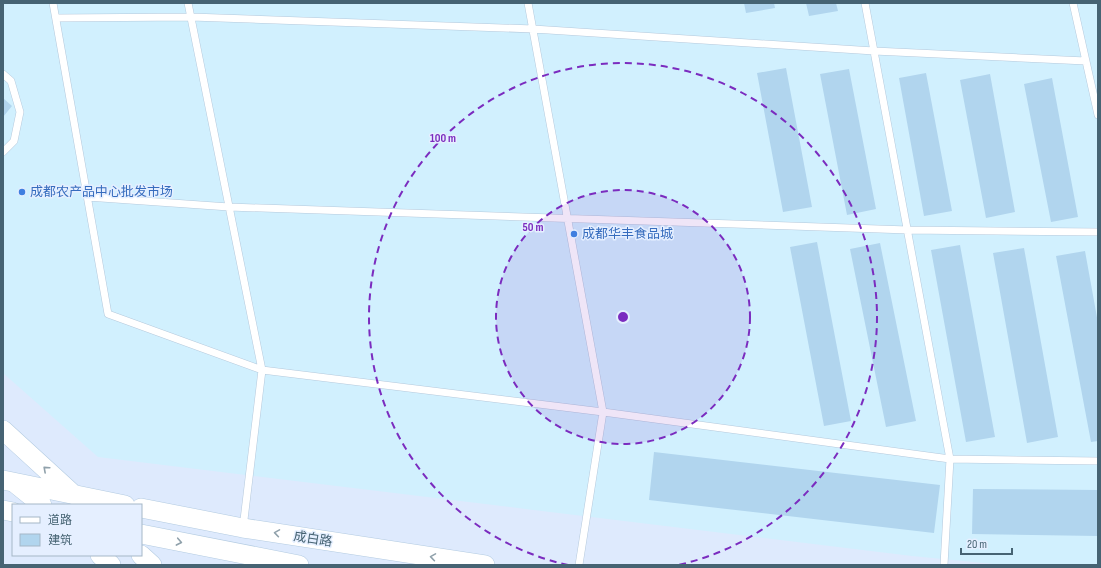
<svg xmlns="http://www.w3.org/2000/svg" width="1101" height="568" viewBox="0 0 1101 568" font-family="'Sofia Sans Condensed','Noto Sans SC',sans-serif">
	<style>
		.commercial { fill: #d1f0fe }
		.building { fill: #b1d5ee }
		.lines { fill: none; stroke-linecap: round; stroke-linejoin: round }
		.lane-casing { stroke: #b5c9dc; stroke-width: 8 }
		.secondary-casing { stroke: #b3cbe1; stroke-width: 20 }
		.lane { stroke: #fff; stroke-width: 7 }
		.secondary { stroke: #fff; stroke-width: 19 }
		.oneway { stroke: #90a1ab }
		.ring { fill: none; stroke: #7b2cbf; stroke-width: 2; stroke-dasharray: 7 5 }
		.shop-dot { fill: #3f7fe0; stroke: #e5efff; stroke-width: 1.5 }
		.labels { text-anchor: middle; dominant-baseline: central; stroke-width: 3; stroke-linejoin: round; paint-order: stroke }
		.shop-label { font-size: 13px; fill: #366cbe; stroke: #e5efff; text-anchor: start }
		.street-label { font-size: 13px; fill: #466373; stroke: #e5efff }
		.centre { fill: #7b2cbf; stroke: #e5efff; stroke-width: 2 }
		.ring-label { font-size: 12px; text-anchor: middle; font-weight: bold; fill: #7b2cbf; stroke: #e5efff; stroke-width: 3; stroke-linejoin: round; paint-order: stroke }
	</style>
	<rect width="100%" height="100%" fill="#deeafd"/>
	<path class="commercial" d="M3 3H1098V565H1004L912 556 98 457 3 373Z"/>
	<path class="building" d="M744 3H774L775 8 746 13Z
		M806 3H836L838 11 809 16Z
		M786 68 812 207 783 212 757 73Z
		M849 69 876 209 847 215 820 74Z
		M926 73 952 211 924 216 899 78Z
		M990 74 1015 212 986 218 960 80Z
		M1052 78 1078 217 1051 222 1024 84Z
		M3 98 12 106 3 117Z
		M817 242 851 421 824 426 790 247Z
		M880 243 916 421 886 427 850 249Z
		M960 245 995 437 966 442 931 250Z
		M1024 248 1058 437 1027 443 993 253Z
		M1085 251 1098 323V441L1091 442 1056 256Z
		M654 452 940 485 934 533 649 500Z
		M973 489 1098 490V536L972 534Z"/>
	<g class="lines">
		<defs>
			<path id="lane" d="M53 3 108 314 262 370 603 412 950 459 1098 461
				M188 3 262 370 243 528
				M528 3 603 412 579 565
				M865 3 950 459 944 565
				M1073 3 1098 115
				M56 18 191 17 533 29 874 51 1086 61
				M3 74 11 81 20 112 14 141 3 152
				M87 197 229 207 908 230 1098 232"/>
			<path id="secondary" d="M3 430 74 495
				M3 480 125 505
				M16 484 42 505
				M141 508 243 528 485 565
				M3 510 13 512
				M141 534 299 565
				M100 555 111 565
				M141 555 152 565"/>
		</defs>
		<use href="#lane" class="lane-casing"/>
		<use href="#secondary" class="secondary-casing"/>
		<use href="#lane" class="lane"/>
		<use href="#secondary" class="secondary"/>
	</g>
	<defs><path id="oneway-chevron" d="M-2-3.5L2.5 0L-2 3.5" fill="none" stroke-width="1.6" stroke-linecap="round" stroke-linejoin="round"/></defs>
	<g class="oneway">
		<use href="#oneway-chevron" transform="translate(46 469) rotate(-138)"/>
		<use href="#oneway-chevron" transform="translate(277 533) rotate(-171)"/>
		<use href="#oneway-chevron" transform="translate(179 542) rotate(11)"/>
		<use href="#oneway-chevron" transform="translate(433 557) rotate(-171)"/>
	</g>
	<circle cx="623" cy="317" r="127" fill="#7b2cbf" fill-opacity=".12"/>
	<g class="ring">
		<circle cx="623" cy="317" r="127"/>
		<path d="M568 565A254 254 0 1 1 678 565"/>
	</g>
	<g class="shop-dot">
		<circle cx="22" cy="192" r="4"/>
		<circle cx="574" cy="234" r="4"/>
	</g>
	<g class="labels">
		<g class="shop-label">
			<text x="30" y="192">成都农产品中心批发市场</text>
			<text x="582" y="234">成都华丰食品城</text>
		</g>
		<g class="street-label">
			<text transform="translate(313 539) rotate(9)">成白路</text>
		</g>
	</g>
	<circle cx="623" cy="317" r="6" class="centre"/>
	<g class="ring-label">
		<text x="443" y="142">100 m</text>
		<text x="533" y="231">50 m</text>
	</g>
	<rect width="1101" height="568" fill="none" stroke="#466373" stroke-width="8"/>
	<rect x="12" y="504" width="130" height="52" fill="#e5efff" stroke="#a5b7c7"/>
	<rect x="20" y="517" width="20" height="6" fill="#ffffff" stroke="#a5b7c7"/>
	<text x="48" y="524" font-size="12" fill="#466373">道路</text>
	<rect x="20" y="534" width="20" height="12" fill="#b1d5ee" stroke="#a5b7c7"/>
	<text x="48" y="544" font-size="12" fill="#466373">建筑</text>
	<path d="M961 548v6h51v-6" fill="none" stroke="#466373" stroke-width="2"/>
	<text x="967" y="548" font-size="12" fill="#466373" stroke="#e5efff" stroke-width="3" paint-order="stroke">20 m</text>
</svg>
